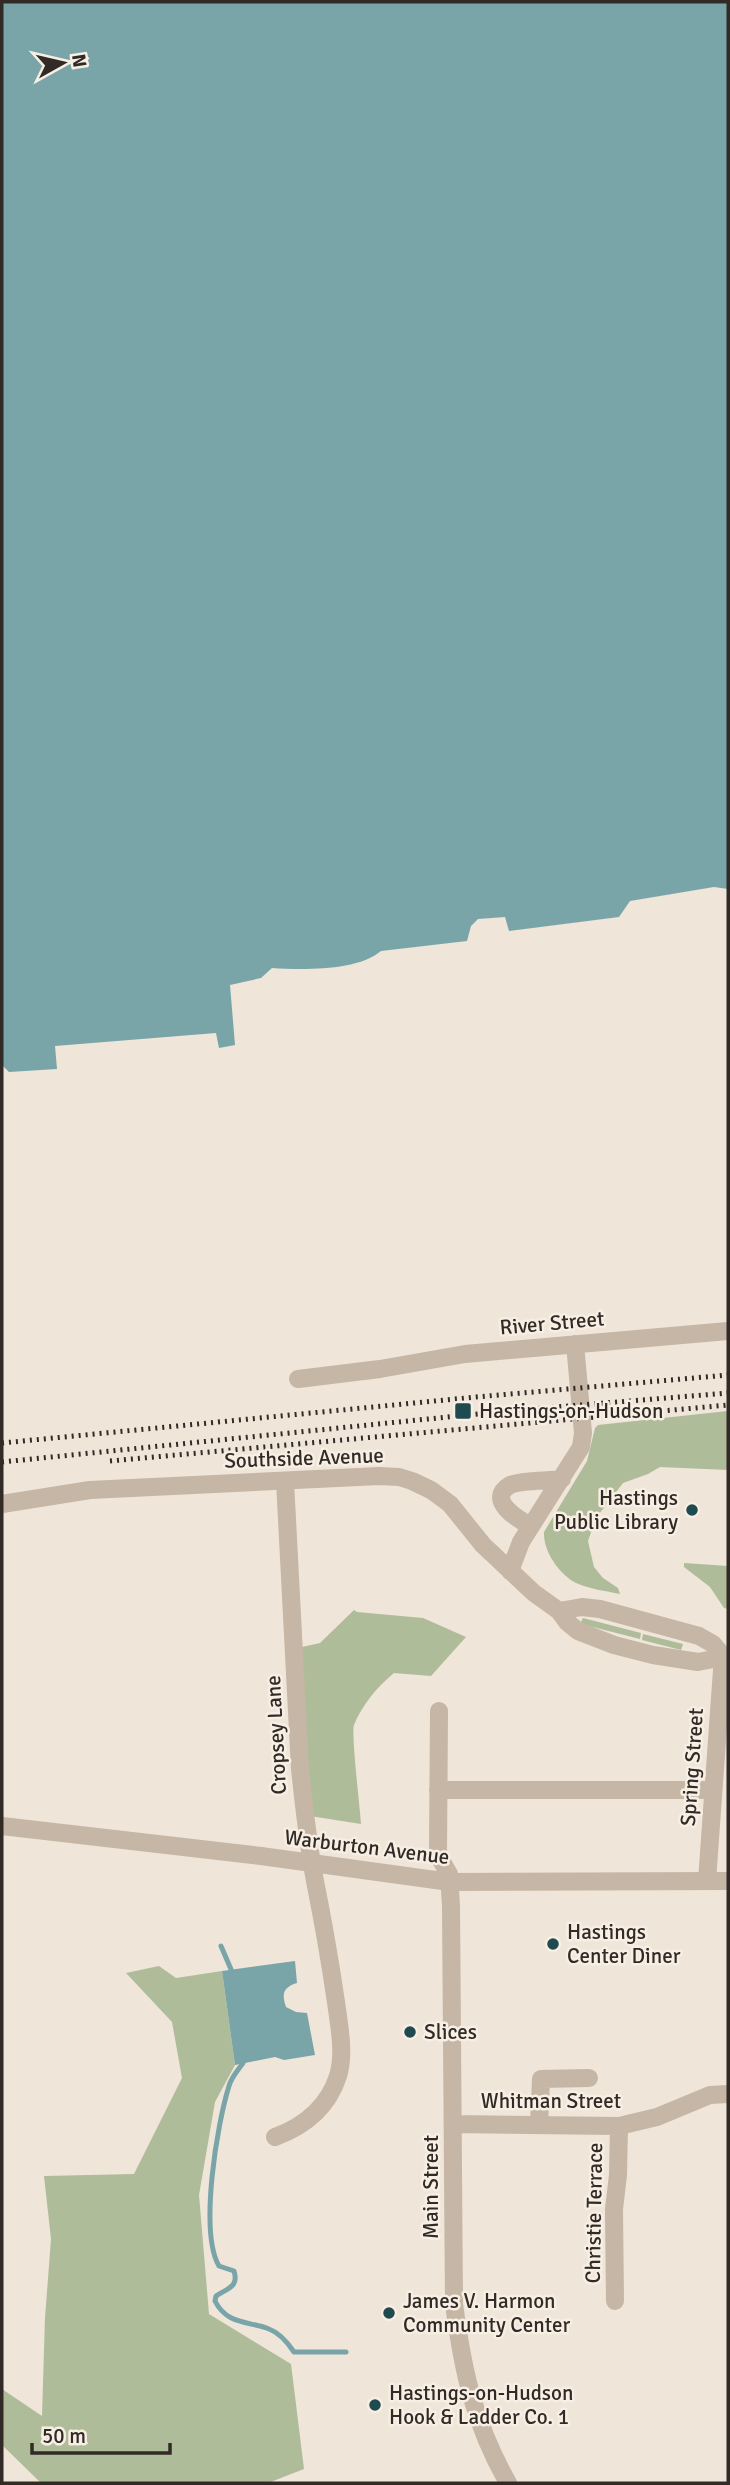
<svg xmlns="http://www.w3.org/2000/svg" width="730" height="2485" viewBox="0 0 730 2485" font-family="Signika,sans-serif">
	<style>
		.green { fill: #afbc99 }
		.water { fill: #79a5a9 }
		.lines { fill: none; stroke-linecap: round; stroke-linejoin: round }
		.stream { stroke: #79a5a9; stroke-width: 5 }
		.minor { stroke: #c5b6a5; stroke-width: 18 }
		.rail { stroke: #322a26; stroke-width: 5; stroke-dasharray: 2 5; stroke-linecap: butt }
		.poi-dot { fill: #1f4a50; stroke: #f7efe4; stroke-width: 2.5 }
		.labels { text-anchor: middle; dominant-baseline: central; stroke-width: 5; stroke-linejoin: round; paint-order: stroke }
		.street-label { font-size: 21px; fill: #322a26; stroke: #f7efe4 }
		.poi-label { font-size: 21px; fill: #322a26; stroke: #f7efe4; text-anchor: start }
	</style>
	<rect width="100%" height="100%" fill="#efe5d8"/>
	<path class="green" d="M728 1411V1470L660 1467 648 1474 623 1483 596 1518 588 1541 594 1567 603 1578 618 1588 620 1594C606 1591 589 1589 576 1583 559 1574 543 1551 544 1532L587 1461 595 1428 598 1425Z
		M684 1563 728 1566V1609L724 1608 710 1587 684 1567Z
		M354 1610 357 1612 423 1618 466 1637 431 1676 394 1673C377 1687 362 1705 354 1725 351 1733 360 1808 361 1824L310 1816 302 1647 320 1643Z
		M583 1618 641 1633 640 1639 585 1625 581 1622Z
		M643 1634 683 1644 681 1650 642 1640Z
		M159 1966 176 1978 222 1971 235 2065 215 2102 199 2195 209 2314 291 2364 304 2469 268 2483H41L2 2445V2389L42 2416 45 2318 51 2239 44 2176 134 2174 182 2078 172 2022 126 1973Z"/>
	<path class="water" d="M2 2H728V889L714 887 630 901 619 917 509 931 505 917 478 919 471 926 467 941 381 951C358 971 302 970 272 968L261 978 230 985 235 1045 219 1048 216 1033 55 1046 57 1069 9 1072 2 1065Z
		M295 1961 297 1983C284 1987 281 1993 286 2007L296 2012 307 2013 315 2055 284 2060 275 2057 235 2065 222 1971Z"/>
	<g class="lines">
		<path class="stream" d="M221 1946 233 1974
			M242 2057 243 2063C238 2070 231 2078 229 2086 217 2124 199 2232 219 2266L234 2271C239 2287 228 2288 216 2296L215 2301C227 2325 249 2321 269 2329 280 2333 288 2343 294 2352H346"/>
		<path class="minor" d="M298 1379 380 1369 465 1354 728 1331
			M2 1504 90 1490 379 1476 399 1477 412 1481 431 1490 450 1504 483 1545 534 1593 559 1611 567 1622 578 1631 614 1645 653 1655 698 1662 728 1656
			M531 1526C519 1520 485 1500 510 1485 520 1480 549 1481 562 1479
			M510 1571 521 1542 581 1447 583 1433 575 1344
			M559 1611 582 1607 600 1609 699 1636 713 1644 723 1656
			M439 1711 438 1855 449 1874 451 1906 454 2304C463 2372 474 2423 508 2483
			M438 1790H713
			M2 1826 261 1856 450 1882 728 1881
			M707 1881 723 1656
			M453 2124 619 2126 657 2117 710 2095 728 2094
			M539 2125 541 2079 589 2078
			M275 2137C305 2126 328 2107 338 2076 345 2053 339 2025 336 2002 330 1961 323 1921 315 1881 308 1844 304 1807 300 1769L285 1481
			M615 2301 614 2209 618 2175 619 2126"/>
		<path class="rail" d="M2 1443 476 1397 728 1375
			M110 1461 728 1405
			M2 1462 507 1411 728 1393"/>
	</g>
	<g class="poi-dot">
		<rect x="454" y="1402" width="18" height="18" rx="3.5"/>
		<circle cx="692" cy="1510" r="7"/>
		<circle cx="553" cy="1944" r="7"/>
		<circle cx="410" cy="2032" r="7"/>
		<circle cx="389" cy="2313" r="7"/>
		<circle cx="375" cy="2405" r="7"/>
	</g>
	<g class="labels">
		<g class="street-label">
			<text transform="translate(552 1323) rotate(-5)">River Street</text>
			<text transform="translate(304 1458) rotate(-2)">Southside Avenue</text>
			<text transform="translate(276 1735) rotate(-93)">Cropsey Lane</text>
			<text transform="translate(692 1767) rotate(-86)">Spring Street</text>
			<text transform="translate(367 1847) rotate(7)">Warburton Avenue</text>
			<text x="551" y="2101">Whitman Street</text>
			<text transform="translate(431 2187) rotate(-90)">Main Street</text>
			<text transform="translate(594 2213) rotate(-89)">Christie Terrace</text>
		</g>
		<g class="poi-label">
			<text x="479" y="1411">Hastings-on-Hudson</text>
			<text x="678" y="1498" text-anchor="end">Hastings<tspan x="678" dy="24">Public Library</tspan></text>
			<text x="567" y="1932">Hastings<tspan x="567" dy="24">Center Diner</tspan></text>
			<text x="424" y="2032">Slices</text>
			<text x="403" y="2301">James V. Harmon<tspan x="403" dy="24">Community Center</tspan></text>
			<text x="389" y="2393">Hastings-on-Hudson<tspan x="389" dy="24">Hook &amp; Ladder Co. 1</tspan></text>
		</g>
	</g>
	<rect width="730" height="2485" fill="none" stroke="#322a26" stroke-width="7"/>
	<g transform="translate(63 63) rotate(82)" stroke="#f7efe4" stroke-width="5" paint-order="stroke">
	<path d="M0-5L12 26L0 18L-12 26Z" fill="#322a26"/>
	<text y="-10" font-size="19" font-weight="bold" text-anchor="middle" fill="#322a26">N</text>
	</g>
	<path d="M32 2443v10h138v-10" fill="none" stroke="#322a26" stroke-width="3.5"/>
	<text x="42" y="2443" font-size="21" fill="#322a26" stroke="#f7efe4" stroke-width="5" paint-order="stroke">50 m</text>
</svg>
